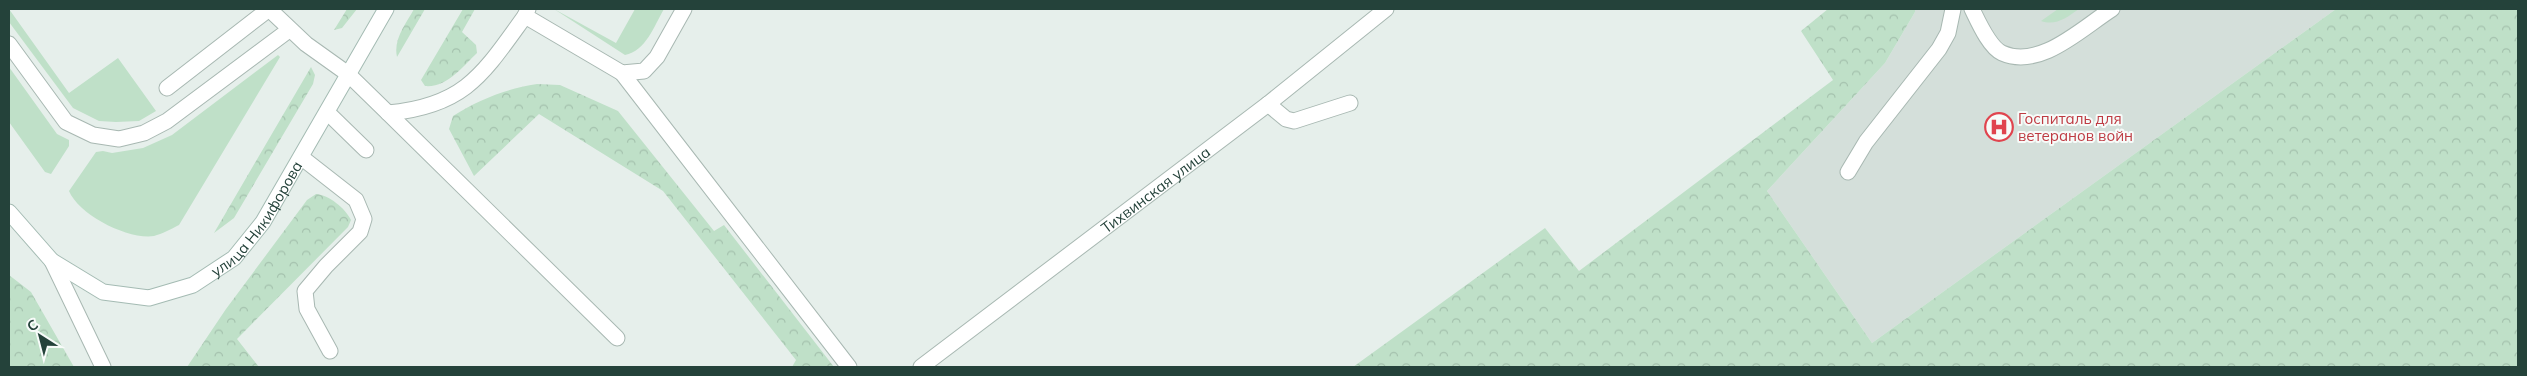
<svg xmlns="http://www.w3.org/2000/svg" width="2527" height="376" viewBox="0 0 2527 376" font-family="Mulish,sans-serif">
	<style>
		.built { fill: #d4dfda }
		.grass { fill: #bfe0c8 }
		.forest { fill: url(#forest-crowns) }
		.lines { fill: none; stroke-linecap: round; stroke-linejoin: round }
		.service-casing { stroke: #a8b8b2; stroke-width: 17 }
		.secondary-casing { stroke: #a4bbb3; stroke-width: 17 }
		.service { stroke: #fff; stroke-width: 15 }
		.secondary { stroke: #fff; stroke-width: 15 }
		.labels { text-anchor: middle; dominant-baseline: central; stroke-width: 4; stroke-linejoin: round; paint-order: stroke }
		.health-label { font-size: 15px; fill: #be3a42; stroke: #f7fbf9; text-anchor: start }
		.street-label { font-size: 15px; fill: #24423a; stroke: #f7fbf9 }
	</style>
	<defs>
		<pattern id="forest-crowns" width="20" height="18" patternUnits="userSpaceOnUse" patternTransform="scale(1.25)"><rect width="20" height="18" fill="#bfe0c8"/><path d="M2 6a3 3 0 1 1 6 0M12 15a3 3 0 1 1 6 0" fill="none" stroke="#a4c1ad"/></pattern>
	</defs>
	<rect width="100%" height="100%" fill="#e6efeb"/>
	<path class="built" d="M1915 9H2336L1872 343 1767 191 1885 63 1915 12Z"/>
	<path class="grass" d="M9 9 69 93 118 58 156 111 139 121 116 122 99 121 73 108 9 22Z
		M554 9 616 43 635 9H664C654 26 646 51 625 55Z
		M2058 9H2079C2066 18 2056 26 2041 21Z
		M278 55 280 57 179 225C171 229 162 234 154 236 128 240 79 215 69 191L96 152 103 151 112 153 143 148 172 135Z
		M9 67 57 134 69 140V146L51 174 45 172 9 122Z"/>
	<path class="forest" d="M347 9H357L342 28 334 30Z
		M414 9H425L397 57C393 39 406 24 414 9Z
		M463 9H475L462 32 476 45 477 53C463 66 447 88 425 86L421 80Z
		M1828 9H1915V12L1885 63 1767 191 1872 343 2336 9H2518V367H1353L1545 228 1579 271 1833 80 1801 31Z
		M311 67 315 75 313 84 234 218 214 233Z
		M537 84 560 85 618 111 714 231 724 225 834 367H792L796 360 663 191 539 114 474 176 449 129 453 116C480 99 506 89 537 84Z
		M316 194C329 195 345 208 351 220L348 227 237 339 259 367H187L226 309 307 200Z
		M9 275 31 292 74 367H9Z"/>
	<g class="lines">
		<defs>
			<g id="service">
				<path d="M269 9 306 44 348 74 388 113C465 106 483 74 525 16"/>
				<path d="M528 9 525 16 622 73 644 71 657 57 684 9"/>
				<path d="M1972 9C1978 21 1989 47 2002 53 2040 70 2082 28 2112 9"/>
				<path d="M9 44 66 122 93 135 119 139 144 133 167 121 289 30"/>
				<path d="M622 73 849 367"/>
				<path d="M167 88 269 9"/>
				<path d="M1268 104 1286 119 1294 121 1350 103"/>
				<path d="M327 112 366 150"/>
				<path d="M388 113 617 338"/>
				<path d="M301 157 356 200 364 219 360 232 326 266 305 291 307 309 330 351"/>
				<path d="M1848 172 1866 142 1939 49 1948 33 1953 9"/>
				<path d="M52 261 103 367"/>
				<path id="s1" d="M921 367 1268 104 1386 9"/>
			</g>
			<g id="secondary">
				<path id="s2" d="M9 212 52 261 103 292 149 298 193 285 234 258 263 222 386 9"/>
			</g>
		</defs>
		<use href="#service" class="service-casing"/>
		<use href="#secondary" class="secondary-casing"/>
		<use href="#service" class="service"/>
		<use href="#secondary" class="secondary"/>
	</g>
	<defs>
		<symbol id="hospital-ring" viewBox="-11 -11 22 22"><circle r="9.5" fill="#f7fbf9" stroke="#e0444e" stroke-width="1.5"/><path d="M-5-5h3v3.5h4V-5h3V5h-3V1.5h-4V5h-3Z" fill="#e0444e"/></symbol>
	</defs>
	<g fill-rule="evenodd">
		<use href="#hospital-ring" x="1983" y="111" width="32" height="32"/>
	</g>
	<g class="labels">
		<g class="health-label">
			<text x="2018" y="118">Госпиталь для<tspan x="2018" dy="17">ветеранов войн</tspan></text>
		</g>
		<g class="street-label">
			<text stroke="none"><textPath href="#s1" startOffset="294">Тихвинская улица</textPath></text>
			<text stroke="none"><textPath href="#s2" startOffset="311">улица Никифорова</textPath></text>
		</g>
	</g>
	<rect width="2527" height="376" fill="none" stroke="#24423a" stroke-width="20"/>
	<g transform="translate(40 336) rotate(324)" stroke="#f7fbf9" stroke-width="4" paint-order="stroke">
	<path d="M0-4L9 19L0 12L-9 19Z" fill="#24423a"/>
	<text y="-8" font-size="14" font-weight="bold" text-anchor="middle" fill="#24423a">С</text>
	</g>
</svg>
